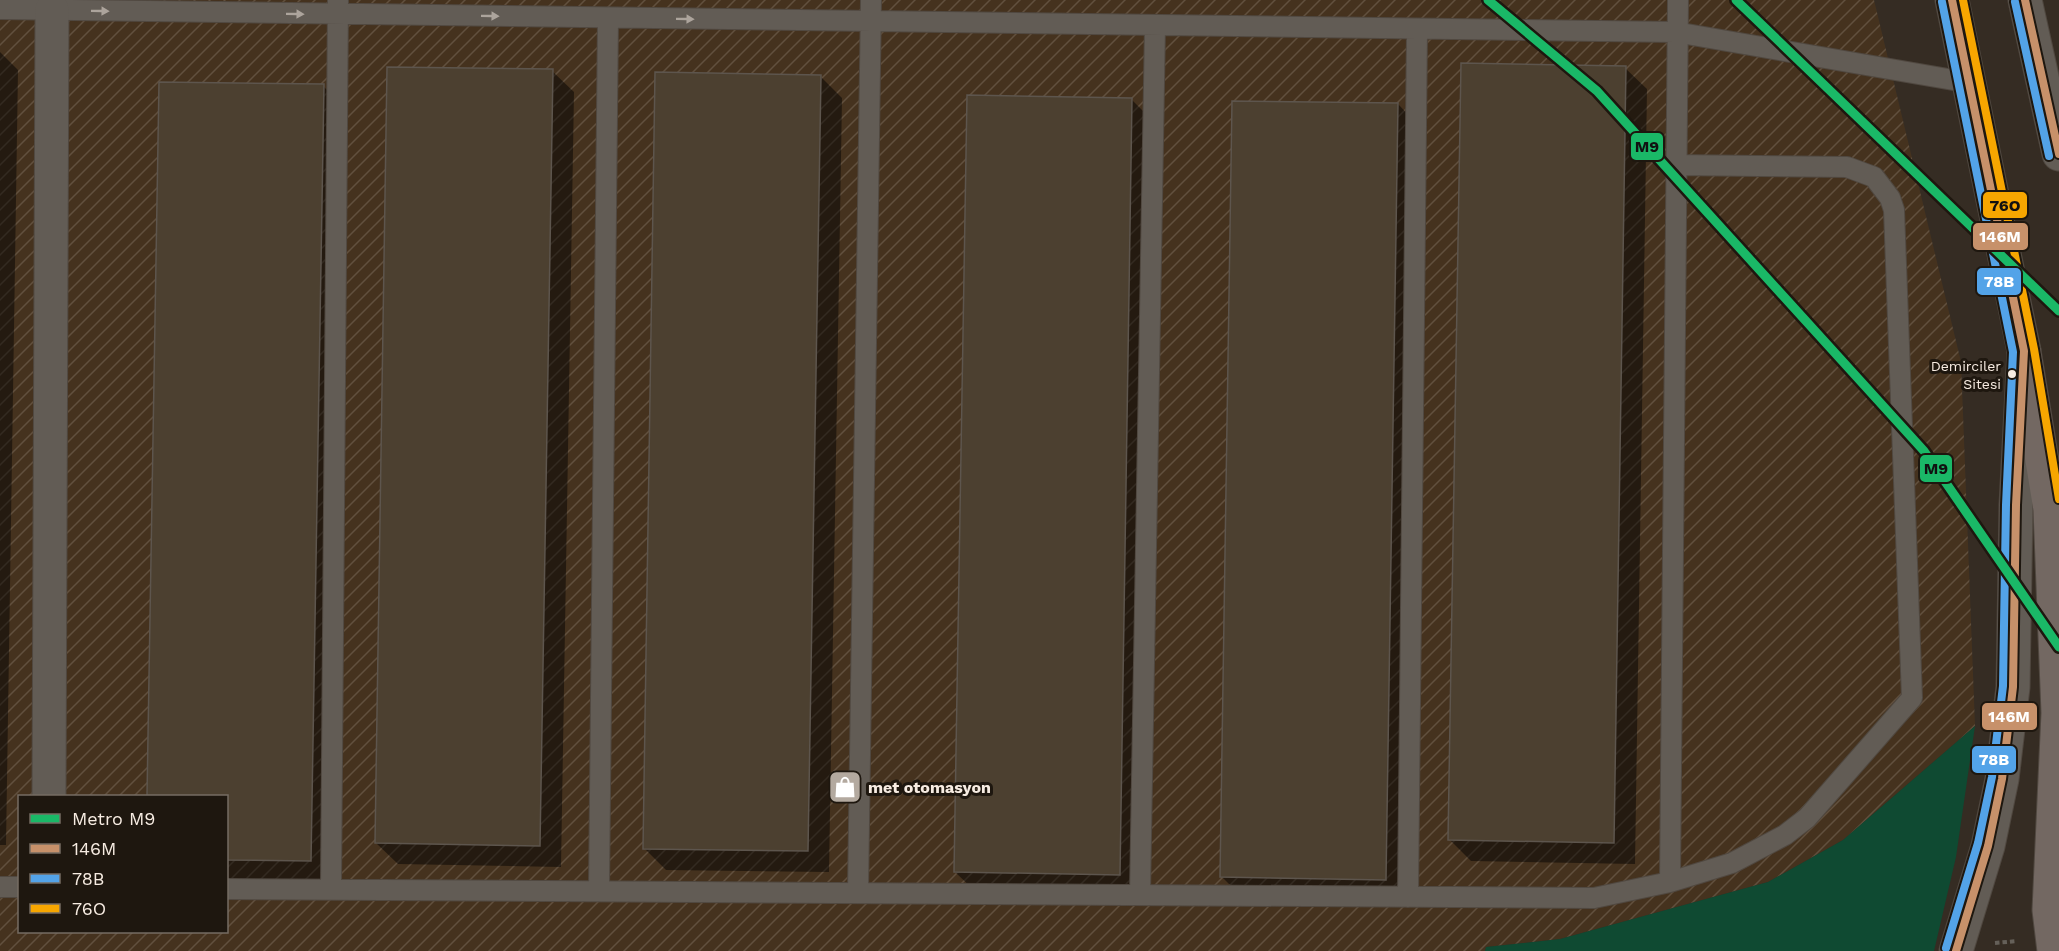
<svg xmlns="http://www.w3.org/2000/svg" width="2059" height="951" viewBox="0 0 2059 951" font-family="'Work Sans',sans-serif">
	<style>
		.industrial { fill: url(#industrial-furrows); fill-rule: evenodd }
		.green { fill: #0f4a32 }
		.shadow { fill: #0007 }
		.building { fill: #4c4030; stroke: #5d554d; stroke-width: 1.5 }
		.lines { fill: none; stroke-linecap: round; stroke-linejoin: round }
		.service-casing { stroke: #504840; stroke-width: 22 }
		.minor-casing { stroke: #504840; stroke-width: 35 }
		.secondary-casing { stroke: #504840; stroke-width: 35 }
		.primary-casing { stroke: #504840; stroke-width: 35 }
		.path { stroke: #656059; stroke-width: 4; stroke-dasharray: 4.5 3; stroke-linecap: butt }
		.service { stroke: #625c55; stroke-width: 20 }
		.minor { stroke: #625c55; stroke-width: 33 }
		.secondary { stroke: #625c55; stroke-width: 33 }
		.primary { stroke: #736862; stroke-width: 33 }
		.bus-1-casing { stroke: #1e170f; stroke-width: 12 }
		.bus-2-casing { stroke: #1e170f; stroke-width: 12 }
		.bus-3-casing { stroke: #1e170f; stroke-width: 12 }
		.bus-1 { stroke: #c7916a; stroke-width: 8 }
		.bus-2 { stroke: #53a3e8; stroke-width: 8 }
		.bus-3 { stroke: #f7a600; stroke-width: 8 }
		.metro-1-casing { stroke: #1e170f; stroke-width: 14 }
		.metro-1 { stroke: #1ab867; stroke-width: 9 }
		.oneway { fill: #aca49c }
		.bus-dot { fill: #f7ece2; stroke: #1e170f; stroke-width: 2 }
		.labels { text-anchor: middle; dominant-baseline: central; stroke-width: 6; stroke-linejoin: round; paint-order: stroke }
		.bus-label { font-size: 14px; fill: #f7ece2; stroke: #1e170f; text-anchor: end }
		.poi-label { font-size: 16px; font-weight: bold; fill: #f7ece2; stroke: #1e170f; text-anchor: start }
		.line-badge { stroke: #1e170f; stroke-width: 2 }
		.badge-label { font-size: 16px; text-anchor: middle; font-weight: bold; fill: #fff }
		.pale-badge-label { font-size: 16px; text-anchor: middle; font-weight: bold; fill: #111 }
	</style>
	<defs>
		<pattern id="industrial-furrows" width="10" height="10" patternUnits="userSpaceOnUse" patternTransform="scale(1.5)"><rect width="10" height="10" fill="#45321e"/><path d="M-1 1l2-2M0 10L10 0M9 11l2-2" fill="none" stroke="#61503e"/></pattern>
	</defs>
	<rect width="100%" height="100%" fill="#352c23"/>
	<path class="industrial" d="M0 0H1874L1961 362 1975 726 1843 840 1768 882 1560 939 1486 947 1485 951H0ZM20 796H226V932H20Z"/>
	<path class="green" d="M1975 726 1956 857 1934 951H1485L1486 947 1560 939 1768 882 1843 840Z"/>
	<path class="shadow" d="M0 52 18 70 6 845H0Z
		M1625 68 1647 89 1635 864 1471 861 1450 840Z
		M552 71 574 92 561 867 398 864 376 843Z
		M820 76 842 98 829 872 666 870 644 848Z
		M160 83 323 86 345 108 332 882 226 881V796H149Z
		M1132 100 1153 121 1141 896 977 893 955 872Z
		M1398 104 1419 126 1407 901 1243 898 1221 876Z"/>
	<path class="building" d="M1461 63 1626 66 1614 843 1448 840Z
		M387 67 553 69 540 846 375 843Z
		M655 72 821 75 808 851 643 849Z
		M159 82 324 84 311 861 226 860V796H147Z
		M967 95 1132 98 1120 875 954 872Z
		M1232 101 1398 103 1386 880 1220 877Z"/>
	<g class="lines">
		<defs>
			<path id="service" d="M0 9 1675 32 1971 83
				M1670 882 1732 863 1785 835 1807 818 1912 698 1894 210 1890 198 1874 177 1847 167 1675 165
				M0 887H20
				M226 889 1594 898 1670 882 1678 0
				M331 889 338 0
				M599 891 608 18
				M858 893 871 0
				M1140 895 1155 26
				M1408 897 1417 30"/>
			<path id="minor" d="M49 796 52 10"/>
			<path id="secondary" d="M1952 0 2024 351 2016 505 2013 687 2002 779 1988 846 1956 951
				M2025 0 2059 154"/>
			<path id="primary" d="M2024 351 2050 509 2058 713 2049 910 2054 951"/>
		</defs>
		<use href="#service" class="service-casing"/>
		<use href="#minor" class="minor-casing"/>
		<use href="#secondary" class="secondary-casing"/>
		<use href="#primary" class="primary-casing"/>
		<path class="path" d="M1995 943 2017 941"/>
		<use href="#service" class="service"/>
		<use href="#minor" class="minor"/>
		<use href="#secondary" class="secondary"/>
		<use href="#primary" class="primary"/>
		<defs>
			<path id="bus-1" d="M1952 0 2024 351 2016 505 2013 687 2002 779 1988 846 1956 951
				M2025 0 2059 154"/>
			<path id="bus-2" d="M1942 2 2013 352 2006 505 2003 686 1992 777 1978 843 1946 948
				M2015 2 2049 156"/>
			<path id="bus-3" d="M1963 0 2034 349 2059 499"/>
		</defs>
		<use href="#bus-1" class="bus-1-casing"/>
		<use href="#bus-2" class="bus-2-casing"/>
		<use href="#bus-3" class="bus-3-casing"/>
		<use href="#bus-1" class="bus-1"/>
		<use href="#bus-2" class="bus-2"/>
		<use href="#bus-3" class="bus-3"/>
		<defs>
			<path id="metro-1" d="M1488 0 1597 91 1924 451 2059 647
				M1736 0 2059 311"/>
		</defs>
		<use href="#metro-1" class="metro-1-casing"/>
		<use href="#metro-1" class="metro-1"/>
	</g>
	<defs><path id="oneway-solid" d="M-6-.8H1V-3.2L6.5 0L1 3.2V.8H-6Z" transform="scale(1.5)"/></defs>
	<g class="oneway">
		<use href="#oneway-solid" transform="translate(100 11) rotate(1)"/>
		<use href="#oneway-solid" transform="translate(295 14) rotate(1)"/>
		<use href="#oneway-solid" transform="translate(490 16) rotate(1)"/>
		<use href="#oneway-solid" transform="translate(685 19) rotate(1)"/>
	</g>
	<defs>
		<symbol id="shop-square" viewBox="-11 -11 22 22"><rect x="-9" y="-9" width="18" height="18" rx="4" fill="#b3a99f" stroke="#1e170f"/><path d="M-5-2.5h2.3a2.7 3.5 0 0 1 5.4 0H5L5.5 6h-11ZM-1.5-2.5h3a1.5 2.3 0 0 0-3 0Z" fill="#fff"/></symbol>
	</defs>
	<g fill-rule="evenodd">
		<use href="#shop-square" x="826" y="768" width="38" height="38"/>
	</g>
	<circle class="bus-dot" cx="2012" cy="374" r="5"/>
	<g class="labels">
		<g class="bus-label">
			<text x="2001" y="366">Demirciler<tspan x="2001" dy="18">Sitesi</tspan></text>
		</g>
		<g class="poi-label">
			<text x="868" y="787">met otomasyon</text>
		</g>
	</g>
	<g class="line-badge">
		<rect x="1630" y="132" width="34" height="29" rx="6" fill="#1ab867"/>
		<rect x="1982" y="191" width="46" height="28" rx="6" fill="#f7a600"/>
		<rect x="1972" y="222" width="57" height="29" rx="6" fill="#c7916a"/>
		<rect x="1976" y="267" width="46" height="29" rx="6" fill="#53a3e8"/>
		<rect x="1919" y="454" width="34" height="29" rx="6" fill="#1ab867"/>
		<rect x="1981" y="702" width="57" height="29" rx="6" fill="#c7916a"/>
		<rect x="1971" y="745" width="46" height="29" rx="6" fill="#53a3e8"/>
	</g>
	<g class="badge-label">
		<text x="2000" y="242">146M</text>
		<text x="1999" y="287">78B</text>
		<text x="2009" y="722">146M</text>
		<text x="1994" y="765">78B</text>
	</g>
	<g class="pale-badge-label">
		<text x="1647" y="152">M9</text>
		<text x="2005" y="211">76O</text>
		<text x="1936" y="474">M9</text>
	</g>
	<rect x="18" y="795" width="210" height="138" fill="#1e170f" stroke="#756c63" stroke-width="1.5"/>
	<rect x="30" y="814" width="30" height="9" fill="#1ab867" stroke="#756c63" stroke-width="1.5"/>
	<text x="72" y="825" font-size="18" fill="#f7ece2">Metro M9</text>
	<rect x="30" y="844" width="30" height="9" fill="#c7916a" stroke="#756c63" stroke-width="1.5"/>
	<text x="72" y="855" font-size="18" fill="#f7ece2">146M</text>
	<rect x="30" y="874" width="30" height="9" fill="#53a3e8" stroke="#756c63" stroke-width="1.5"/>
	<text x="72" y="885" font-size="18" fill="#f7ece2">78B</text>
	<rect x="30" y="904" width="30" height="9" fill="#f7a600" stroke="#756c63" stroke-width="1.5"/>
	<text x="72" y="915" font-size="18" fill="#f7ece2">76O</text>
</svg>
